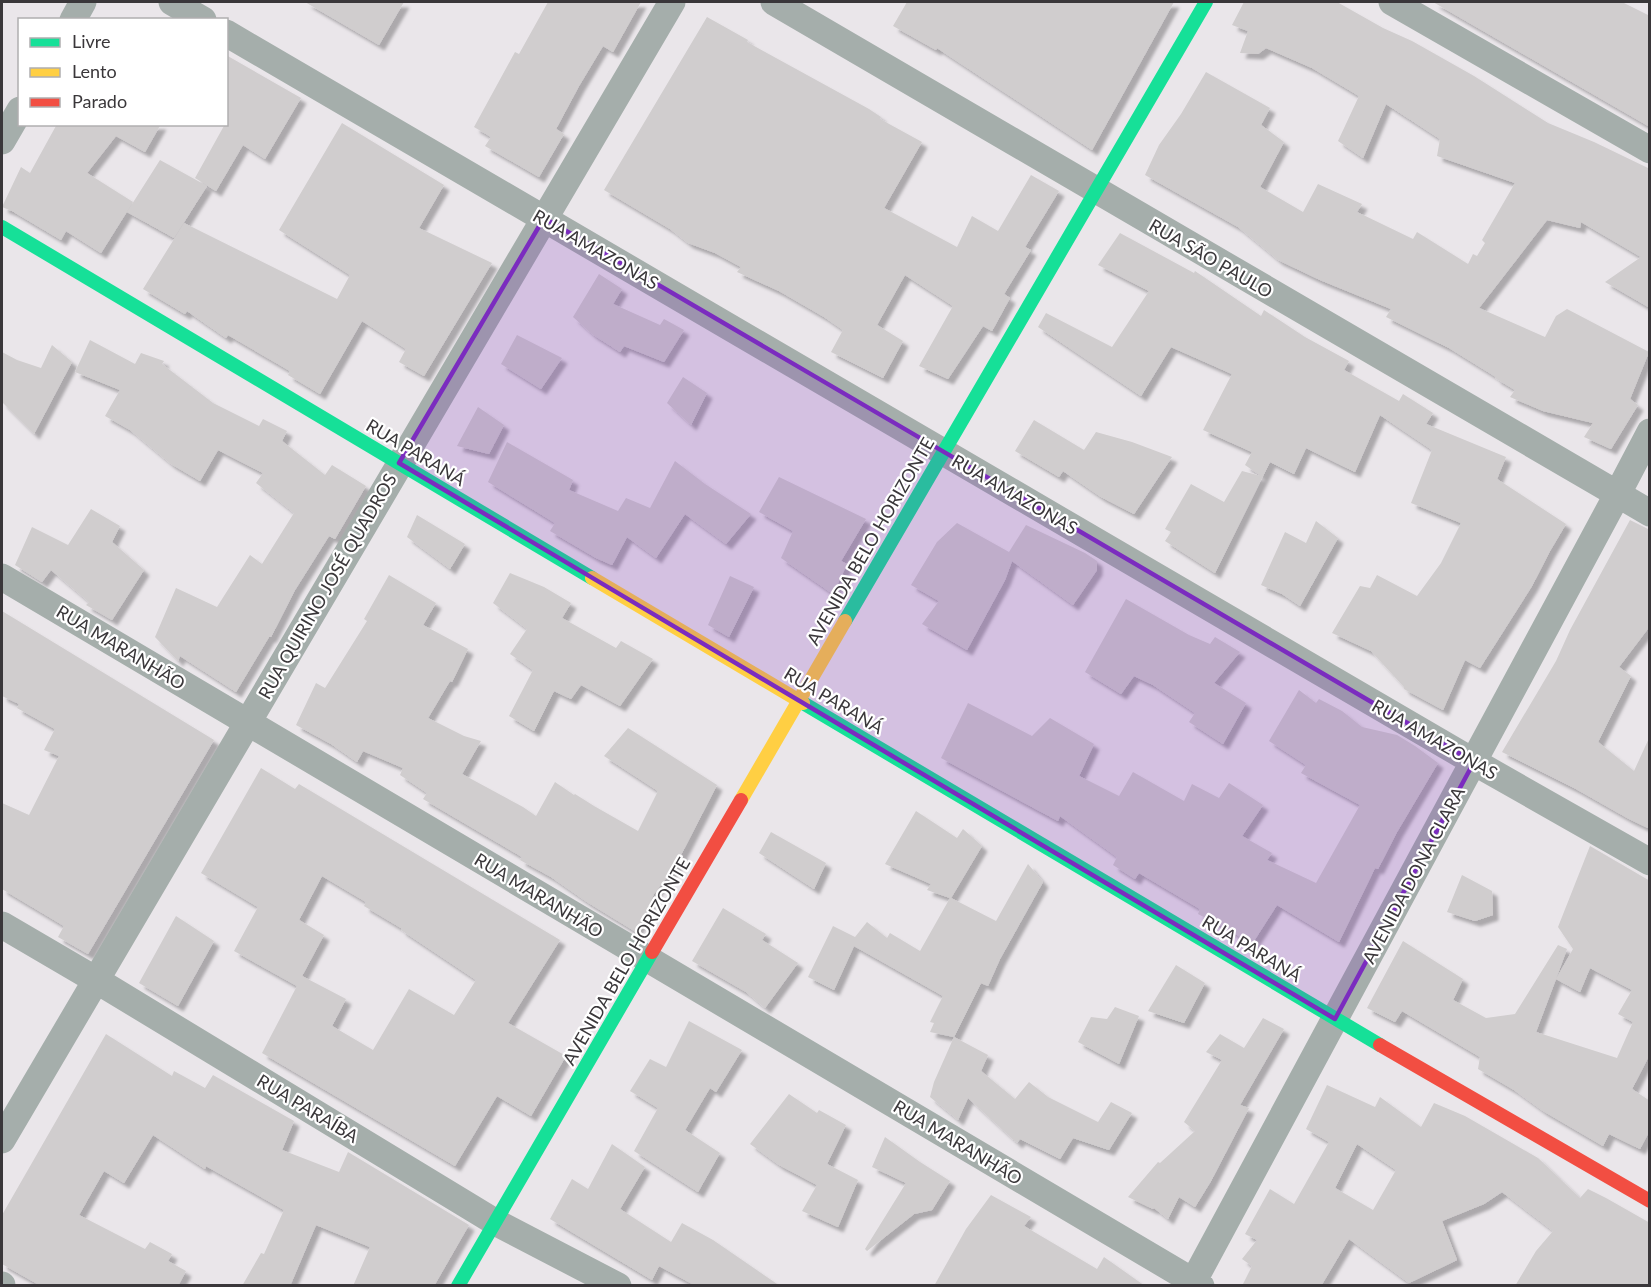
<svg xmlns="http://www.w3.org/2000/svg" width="1651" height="1287" viewBox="0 0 1651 1287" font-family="Lato,sans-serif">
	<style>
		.building { fill: #d0cdce; fill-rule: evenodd; filter: url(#shadow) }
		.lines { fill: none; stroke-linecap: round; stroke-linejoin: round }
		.street { stroke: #a5aeab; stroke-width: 27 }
		.fast { stroke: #16e098; stroke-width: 14 }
		.slow { stroke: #ffcf43; stroke-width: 14 }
		.jam { stroke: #f24e42; stroke-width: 14 }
		.marked { fill: #7b2cbf; fill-opacity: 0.2; stroke: #7b2cbf; stroke-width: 4.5; stroke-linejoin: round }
		.labels { text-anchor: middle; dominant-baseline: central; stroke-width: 4.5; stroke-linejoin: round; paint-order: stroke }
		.street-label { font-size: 18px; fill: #3a373a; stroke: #fff }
	</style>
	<defs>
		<filter id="shadow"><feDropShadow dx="5.5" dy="5.5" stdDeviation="1.5" flood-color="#0004"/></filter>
	</defs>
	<rect width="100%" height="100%" fill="#eae6ea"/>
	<path class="building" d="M305 2H404L379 45Z
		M548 2H641L613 52 603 46 579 86 556 129 564 134 539 177 485 146 491 137 474 127 515 52 519 54Z
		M907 2H1174L1092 150 937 48 936 50 893 26Z
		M1244 2H1337L1383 28 1412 41 1474 76 1548 123 1594 142 1650 169V308L1605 282 1641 257 1581 222 1580 228 1547 220 1479 308 1545 337 1556 316 1567 309 1649 352 1630 399 1638 405 1611 449 1584 437 1593 423 1543 411 1510 397 1515 390 1495 378 1496 377 1449 348 1386 317 1391 309 1320 280 1278 260 1238 227 1145 175 1159 145 1181 114 1206 72 1270 108 1261 125 1284 142 1260 187 1303 212 1318 184 1362 204 1357 212 1413 239 1417 232 1468 264 1473 254 1477 256 1485 243 1482 240 1515 183 1437 156 1440 139 1386 104 1363 158 1338 141 1359 96 1312 68 1266 48 1258 54 1240 53 1248 31 1232 25Z
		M1433 2H1622L1650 16V127Z
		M707 17 748 40 747 42 869 109 881 117 880 119 922 142 884 208 957 247 972 216 998 231 1031 175 1059 191 1025 247 1031 250 1004 294 1010 298 992 331 983 326 948 379 919 366 953 306 905 275 877 325 903 341 883 378 831 352 843 330 824 317 779 291 737 272 741 267 715 253 688 243 670 229 604 190Z
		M226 55 301 98 265 159 243 145 216 191 195 178 225 124H226Z
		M342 123 444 185 419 228 492 263 424 376 399 362 406 349 362 321 320 394 288 375 290 371 228 335 226 338 187 311 185 314 143 289 184 223 337 299 350 275 279 230Z
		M57 124H161L145 152 116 136 87 173 133 202 101 253 66 231 61 240 12 211 2 207 21 167 30 173Z
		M160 160 207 186 174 238 127 212Z
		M1120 233 1194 273 1195 271 1261 316 1264 310 1305 337 1349 361 1344 370 1399 401 1403 394 1433 413 1426 424 1506 457 1497 479 1566 524 1550 551 1532 586 1480 668 1465 660 1443 710 1404 689V687L1371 651 1332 633 1360 586 1370 588 1377 575 1417 596 1441 563 1461 523 1411 503 1432 450 1380 415 1355 472 1306 448 1294 474 1270 462 1215 573 1165 541 1171 532 1165 529 1191 484 1224 502 1242 471 1261 476 1245 465 1252 452 1203 430 1232 374 1171 347 1141 396 1038 327 1046 313 1112 347 1149 291 1098 265Z
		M599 274 622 289 613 304 660 325 664 319 684 330 664 362 624 346 620 352 592 334 573 317Z
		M517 335 562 358 541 389 501 364Z
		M90 340 135 364 141 353 164 361 162 364 213 403 259 426 263 419 287 431 282 441 325 475 332 465 366 486 335 539 329 536 295 590 271 637H269L236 692 180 656 178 661 155 637 176 588 217 607 250 555 262 564 294 513 256 483 263 473 218 450 200 481 171 464 130 430 105 416 120 390 75 372Z
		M52 345 72 362 34 434 2 402V352L17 360 41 368Z
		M683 377 707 393 691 425 667 403Z
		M478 407 504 425 489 454 457 446Z
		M1034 420 1084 450 1096 432 1132 442 1172 457 1134 514 1101 497 1063 471 1059 477 1015 451Z
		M507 442 573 480 569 490 618 511 626 498 650 508 675 461 705 484 751 514 726 544 685 514 656 558 627 537 612 565 596 558 550 531 555 523 488 482Z
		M779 477 866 519 841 561 847 564 833 594 781 558 793 531 759 512Z
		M91 509 120 526 112 542 144 570 112 620 86 605 89 602 51 570 42 582 15 565 32 527 68 545Z
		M417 515 465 544 450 569 407 537Z
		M1630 520 1650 530V626L1619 667 1631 676 1598 742 1634 771 1650 736V829L1629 819 1576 789 1502 752 1556 661 1570 630Z
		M1316 521 1338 538 1300 606 1282 594 1261 585 1285 532 1306 543Z
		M957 523 1009 552 1026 525 1085 553 1097 561V570L1073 605 1012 561 1005 580 967 650 922 624 939 601 911 585 937 542Z
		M510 573 544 587 571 603 562 618 616 648 621 641 653 659 620 706 581 685 571 699 554 691 534 731 509 716 533 670 510 654 527 629 493 603Z
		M389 575 436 603 423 625 468 649 452 682 450 681 428 718 464 736 481 741 462 774 523 807 536 816 555 782 574 795 575 794 594 806 638 831 658 791 604 756 628 728 717 785 681 855 683 856 654 894 636 932 587 902 551 877 520 860 522 857 423 799 427 793 400 775 403 768 363 751 357 762 331 744 296 725 316 683 325 688 367 621 364 619Z
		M730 576 754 587 729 637 708 625Z
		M1126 599 1189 635 1210 644 1215 637 1240 652 1214 683 1246 703 1223 744 1189 722 1195 713 1153 685 1134 676 1121 694 1085 672Z
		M2 611 214 740 88 954 58 937 64 926 2 889V803L29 815 59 756 44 750 55 729 17 708 19 704 2 696Z
		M1299 690 1316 703 1319 699 1342 711 1362 727 1397 735 1415 746 1438 763 1397 832 1378 869 1375 868 1339 942 1277 905 1252 944 1227 929 1198 914 1200 909 1139 873 1135 879 1113 865 1117 857 1060 816 1058 821 941 758 968 703 1032 736 1050 718 1094 744 1079 776 1119 796 1133 772 1184 801 1192 784 1219 798 1229 783 1263 805 1242 836 1272 853 1267 860 1316 883 1360 805 1301 773 1306 765 1269 741Z
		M261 768 295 789 299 784 560 940 508 1023 566 1056 531 1116 497 1096 455 1166 262 1053 297 986 234 951 258 907 201 873ZM322 876 366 902 364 906 401 928V930L476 980 454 1015 409 989 373 1050 332 1026 346 999 302 976 324 935 299 920Z
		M916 811 957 838 963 829 982 846 951 898 996 921 1028 864 1043 882 1000 959 988 986 981 983 954 1037 930 1032 934 1023 930 1022 943 996 854 946 834 990 808 977 833 926 855 937 867 922 887 938 890 933 920 951 950 898 927 890 931 884 885 864Z
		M771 832 826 863 814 889 759 853Z
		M1590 846 1650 881V1054L1632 1089 1650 1101V1130L1640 1149 1609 1134 1603 1146 1543 1111 1514 1090 1478 1069 1480 1057 1402 1011 1395 1022 1367 1008 1403 941 1463 979 1453 1000 1486 1018 1515 1014 1558 945 1567 949 1556 979 1573 949 1558 927ZM1590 968 1632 990 1618 1014 1633 1022 1617 1058 1536 1032 1556 979 1580 992Z
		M1462 875 1492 891 1493 915 1475 921 1447 912Z
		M723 908 766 934 762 940 798 963 765 1008 746 992 692 961Z
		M176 916 214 941 178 1006 139 983Z
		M1176 965 1205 983 1184 1023 1148 1011Z
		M1115 1007 1139 1016 1119 1064 1078 1042 1091 1017 1107 1019Z
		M1263 1018 1284 1029 1240 1105 1249 1108 1211 1181 1195 1207 1179 1197 1168 1219 1154 1208 1153 1209 1128 1197 1158 1162 1160 1163 1195 1131 1184 1122 1222 1060 1206 1052 1220 1034 1244 1048Z
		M689 1021 742 1050 716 1092 710 1088 685 1130 720 1153 698 1192 634 1151 658 1108 630 1091 650 1059 666 1067Z
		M106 1034 172 1076 174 1071 205 1088 213 1075 294 1121 282 1150 339 1172 348 1152 469 1225 434 1286H353L370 1247 316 1225 290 1286H242L261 1253 264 1254 284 1210 206 1166 205 1169 153 1135 124 1183 104 1171 79 1215 145 1249 150 1242 172 1254 168 1261 186 1271 178 1286H41L2 1264V1215Z
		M954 1037 988 1055 981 1071 1015 1099 1029 1082 1048 1097 1098 1122 1111 1102 1132 1113 1109 1150 1073 1138 1060 1159 1020 1139 1017 1143 968 1098 958 1120 930 1097 934 1082Z
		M1327 1085 1375 1107 1380 1097 1421 1127 1434 1103 1465 1116 1538 1158 1580 1198 1588 1189 1606 1198 1650 1223V1286H1515L1536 1251 1553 1231 1502 1192 1484 1204 1442 1221 1457 1260 1409 1283 1349 1239 1321 1286H1242L1252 1266 1242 1259 1257 1240 1245 1234 1270 1189 1294 1204 1329 1142 1306 1129ZM1357 1144 1396 1170 1373 1210 1335 1188Z
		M789 1094 817 1113 819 1110 846 1125 827 1164 858 1180 838 1227 802 1211 817 1185 779 1165 750 1144Z
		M885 1137 920 1162 950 1181 932 1210 914 1214 867 1251 865 1249 906 1183 872 1167Z
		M612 1144 645 1167 620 1209 671 1242 682 1223 713 1240 780 1286H696L659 1266 652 1280 550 1219 572 1179 588 1189Z
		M991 1195 1031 1217 1024 1226 1097 1269 1104 1257 1145 1286H934L966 1229Z"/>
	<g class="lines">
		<path class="street" d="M172 2 203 20
			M774 2 1650 513
			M1392 2 1650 150
			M73 20 83 2
			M226 33 1474 762 1650 862
			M2 141 20 110
			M2 577 1201 1286
			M2 925 96 980 495 1222 618 1286
			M2 1140 672 2
			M2 1285V1286
			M1191 1286 1617 495 1650 432"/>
		<path class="fast" d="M2 227 592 578
			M845 621 1206 2
			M803 703 1380 1045
			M458 1286 652 952"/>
		<path class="slow" d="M592 578 803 703
			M741 800 845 621"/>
		<path class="jam" d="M652 952 741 800
			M1380 1045 1650 1201"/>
	</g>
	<path class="marked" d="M544 218 1474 762 1335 1019 399 463Z"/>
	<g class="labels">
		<g class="street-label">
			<text transform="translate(596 249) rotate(30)">RUA AMAZONAS</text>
			<text transform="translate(1211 258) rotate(30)">RUA SÃO PAULO</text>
			<text transform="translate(416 452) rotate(31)">RUA PARANÁ</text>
			<text transform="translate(1015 494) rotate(30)">RUA AMAZONAS</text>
			<text transform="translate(870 541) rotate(-60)">AVENIDA BELO HORIZONTE</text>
			<text transform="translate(327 586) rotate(-60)">RUA QUIRINO JOSÉ QUADROS</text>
			<text transform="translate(121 647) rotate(31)">RUA MARANHÃO</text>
			<text transform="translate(834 700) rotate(31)">RUA PARANÁ</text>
			<text transform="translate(1435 739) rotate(30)">RUA AMAZONAS</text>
			<text transform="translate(1413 875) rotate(-62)">AVENIDA DONA CLARA</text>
			<text transform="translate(539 895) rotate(31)">RUA MARANHÃO</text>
			<text transform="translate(1252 948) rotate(31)">RUA PARANÁ</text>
			<text transform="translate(626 961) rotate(-60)">AVENIDA BELO HORIZONTE</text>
			<text transform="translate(308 1108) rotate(31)">RUA PARAÍBA</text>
			<text transform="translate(958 1142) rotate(31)">RUA MARANHÃO</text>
		</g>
	</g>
	<rect width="1651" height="1287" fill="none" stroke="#3a373a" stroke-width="6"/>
	<rect x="18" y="18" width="210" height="108" fill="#ffffff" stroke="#b0afb0" stroke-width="1.5"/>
	<rect x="30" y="38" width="30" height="9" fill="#16e098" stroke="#b0afb0" stroke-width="1.5"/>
	<text x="72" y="48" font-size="18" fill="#3a373a">Livre</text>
	<rect x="30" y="68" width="30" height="9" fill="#ffcf43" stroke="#b0afb0" stroke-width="1.5"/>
	<text x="72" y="78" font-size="18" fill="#3a373a">Lento</text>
	<rect x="30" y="98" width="30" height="9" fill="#f24e42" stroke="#b0afb0" stroke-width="1.5"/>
	<text x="72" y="108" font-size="18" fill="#3a373a">Parado</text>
</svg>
